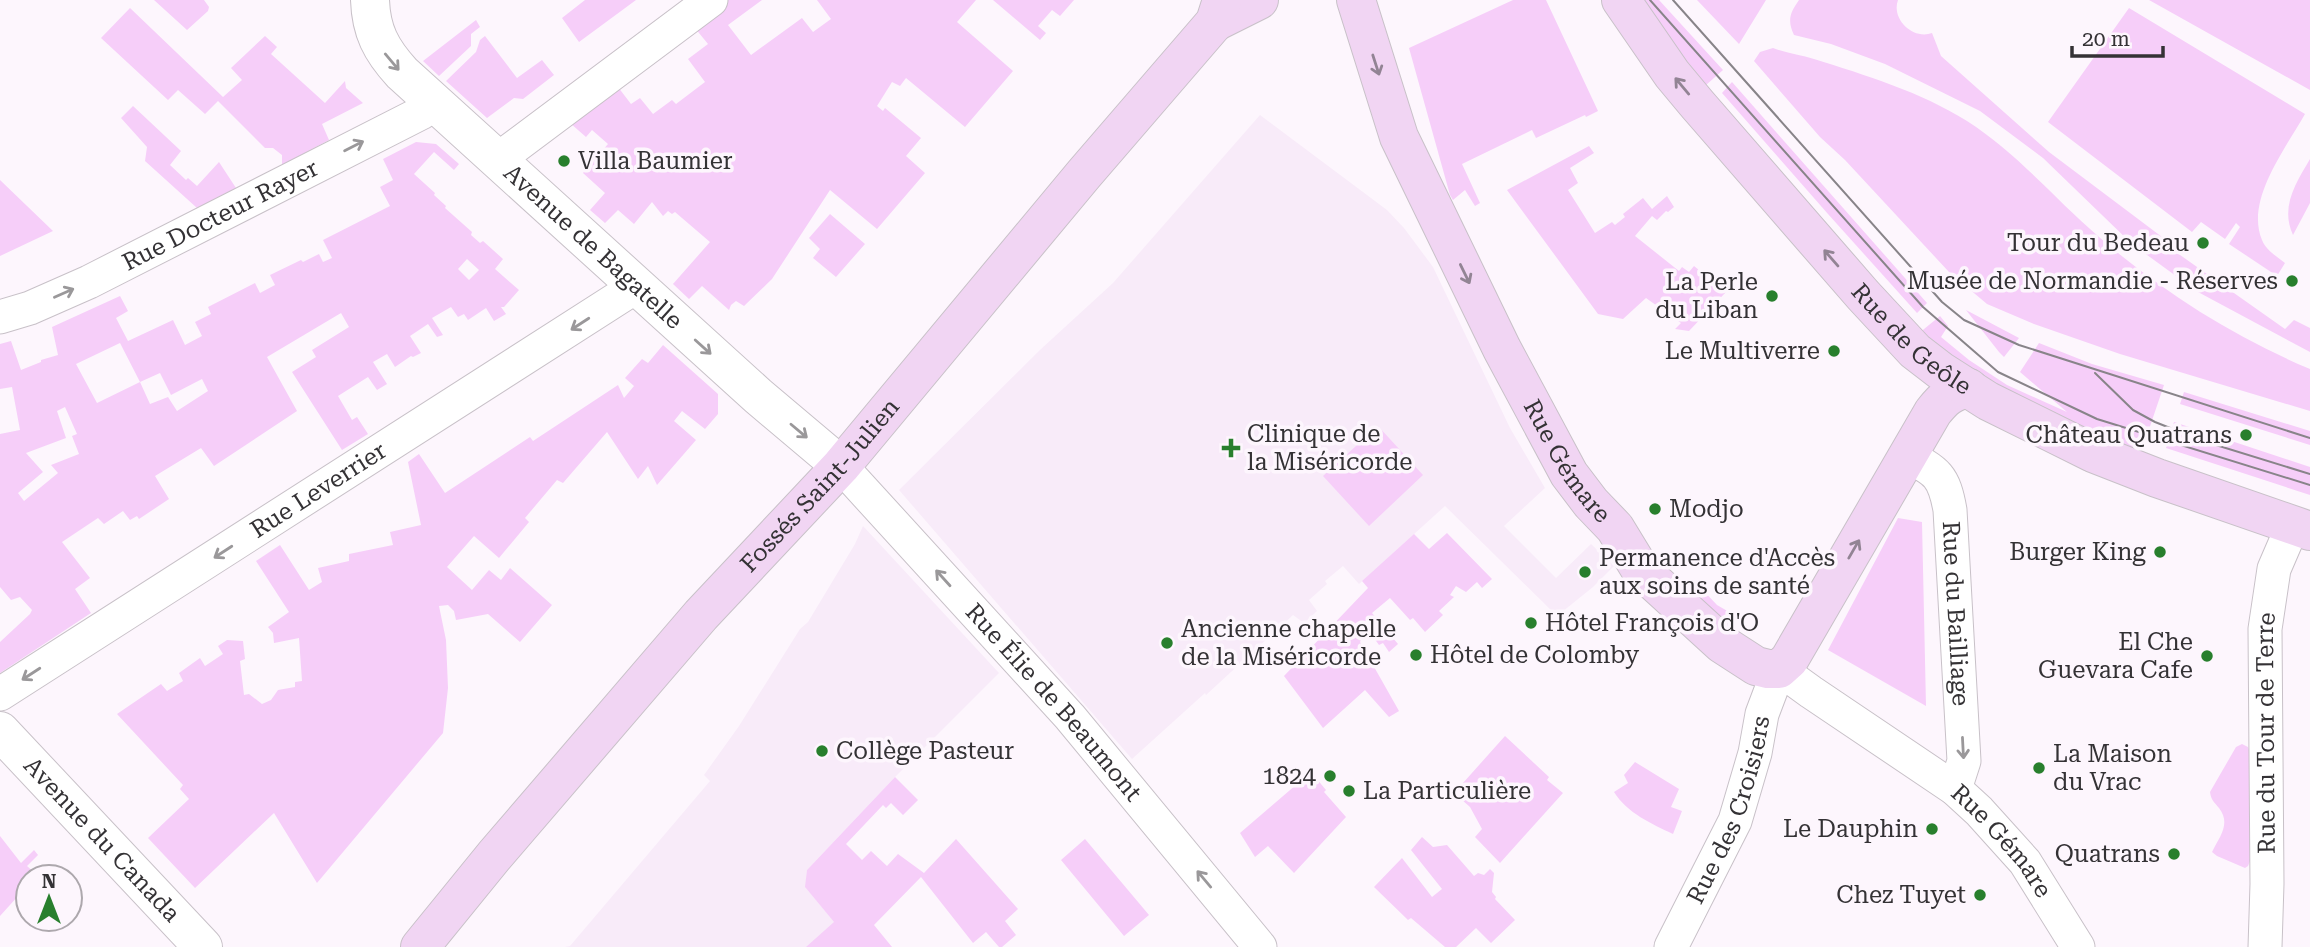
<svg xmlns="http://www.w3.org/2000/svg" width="2310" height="947" viewBox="0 0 2310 947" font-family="'Roboto Serif',serif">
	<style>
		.built { fill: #f8ebf9 }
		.green { fill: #f6cef9; fill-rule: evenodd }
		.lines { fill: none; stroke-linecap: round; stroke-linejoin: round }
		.minor-casing { stroke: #c8c1c8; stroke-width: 35 }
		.tertiary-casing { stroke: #c8c1c8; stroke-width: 40 }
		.secondary-casing { stroke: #c8c1c8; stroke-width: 40 }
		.minor { stroke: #fff; stroke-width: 33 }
		.tertiary { stroke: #fff; stroke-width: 38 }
		.secondary { stroke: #f1d5f3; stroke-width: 38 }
		.tram { stroke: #888489; stroke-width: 2 }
		.oneway { stroke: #9a989a }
		.oneway2 { stroke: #928494 }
		.poi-dot { fill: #287f2d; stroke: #fdf6fd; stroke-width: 2.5 }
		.labels { text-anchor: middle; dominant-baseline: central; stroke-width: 7; stroke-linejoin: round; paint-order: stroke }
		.poi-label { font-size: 24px; fill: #343235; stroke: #fdf6fd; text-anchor: end }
		.street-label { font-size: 24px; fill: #343235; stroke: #fdf6fd }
	</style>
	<rect width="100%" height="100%" fill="#fdf6fd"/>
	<path class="built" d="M1260 115 1387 210 1404 228 1433 267 1510 428 1545 488 1504 526 1556 578 1591 544 1614 566 1593 587 1557 616 1445 506 1359 584 1343 566 1325 581 1327 584 1309 600 1317 611 1304 623 1293 615 1206 695 1205 693 1132 759 899 490 1041 349 1113 283Z
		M863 526 999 673 895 777 807 870 806 888 855 947H565L570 946 710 781 704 775 739 726 800 629 808 622 855 544Z"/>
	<path class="green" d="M154 0H204L209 7 208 11 187 30Z
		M585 0H636L579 42 562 18Z
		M721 0H762L728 25 751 55 802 18 813 32 831 19 817 0H976L957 22 1013 71 965 127 906 78 900 86 892 82 877 106 883 111 885 108 921 138 906 156 925 173 877 229 830 190 772 279 744 306 736 301 731 305 729 310 702 286 689 299 673 284 710 242 675 212 672 214 668 211 663 216 652 202 634 224 618 210 605 223 590 210 605 193 583 173 608 144 592 130 586 137 570 123 618 87 631 104 640 98 653 114 672 100 676 104 705 82 688 59 708 44 690 22Z
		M993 0H1074L1060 16 1052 10 1038 26 1046 33 1040 40Z
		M1513 0H1546L1598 111 1586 117 1585 115 1536 138 1532 130 1462 164 1480 203 1475 206 1465 190 1453 200 1450 195 1409 48Z
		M1628 0H1659L1723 70 1697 93Z
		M1697 0H1766L1739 44Z
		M1799 0H1898C1891 19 1913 40 1932 33L1941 56 2049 152 2174 246 2173 250 2285 329 2294 320 2310 328V352L2198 292 2132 244 2043 158 1980 111 1885 64 1831 44 1794 35C1787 20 1790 13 1799 0Z
		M2149 0H2310V90Z
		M130 8 223 97 242 80 231 68 265 36 277 47 271 54 325 103 345 81 346 88 363 103 322 124 329 140 282 165V155L273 148H265L218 101 205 114 178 90 168 100 101 38Z
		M2129 8 2305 114C2286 148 2245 200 2262 240 2266 250 2276 256 2285 263L2277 276 2229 244 2240 227 2236 223 2225 239 2201 222 2192 232 2048 122Z
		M476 20 480 27 471 34V46L439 76 423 61Z
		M485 36 517 78 542 60 554 75 523 99 514 98 487 118 446 81 476 52 480 40Z
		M1773 48C1786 53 1801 55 1814 59 1865 75 1921 92 1967 121 2017 153 2054 198 2099 237 2161 291 2234 337 2310 369V411L2120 354 2034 324 1987 304 1949 272 1845 160 1820 137 1754 61 1760 52Z
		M1732 82 1927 303 1917 313 1828 214 1722 93Z
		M133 106 181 151 170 165 186 180 188 178 197 186 219 162 236 188 197 208 145 161 147 147 121 118Z
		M416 142 436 144 459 164 454 170 434 152 414 174 435 193 434 195 446 206 445 208 472 232 471 235 480 243 483 241 503 259 495 269 519 290 504 307H501L506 314 494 321 486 308 468 320 464 314 458 317 451 307 432 318 443 335 437 337 428 324 410 336 421 353 413 357 411 356 395 367 387 354 373 362 387 384 377 390 368 377 338 396 352 420 357 417 368 434 342 450 292 372 316 357 312 350 349 327 341 313 267 357 297 411 214 466 201 448 155 476 169 499 139 519 137 516 130 520 123 511 104 524 98 518 62 542 90 578 75 589 91 613 0 673V642L30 614 32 610 20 597 11 600 0 587V434L20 430 12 387 0 389V344L11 341 21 370 41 362V360L58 355 52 327 120 296 128 311 116 318 128 341 173 320 185 345 202 336 195 322 211 314 208 307 255 283 260 293 275 285 270 275 301 260 303 262 319 254 323 262 332 258 323 240 390 206 380 187 393 180 383 159ZM467 259 479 270 469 280 458 269ZM120 343 140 382 97 403 76 364ZM160 373 171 395 202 379 208 391 177 411 168 397 150 404 140 382ZM65 407 77 434 72 436 79 454 51 465 58 473 24 501 18 493 43 472 26 453 66 438 57 411Z
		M1589 146 1594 153 1570 168 1578 183 1568 190 1595 233 1612 222 1615 225 1625 217 1623 214 1643 198 1652 209 1667 196 1674 207 1668 212 1666 211 1657 220 1652 216 1635 236 1679 271 1682 267 1689 272 1694 266 1726 292 1689 331 1675 329 1681 323 1646 298 1623 319 1598 314 1507 190Z
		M2310 159V203L2293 235C2280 207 2296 183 2310 159Z
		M0 180 53 231 0 256Z
		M830 214 865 244 836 277 813 258 820 249 809 238Z
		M1966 310 2019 338 2004 357 1999 352Z
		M1940 316 1948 326 1941 337 1969 360 2007 385 2067 412 2020 372 2039 343 2092 364 2164 385 2140 456 2066 426 1913 338Z
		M663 345 718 394V414L705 429 682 411 674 421 696 440 657 485 648 466 638 479 607 432 563 483 557 480 525 518 529 522 499 558 474 536 447 567 472 590 489 570 501 580 510 568 552 605 520 642 488 614 456 620 454 611 448 605 439 606 446 640 448 688 443 733 317 883 274 813 195 888 148 838 189 799 180 789 183 785 117 714 161 684 167 691 183 681 179 673 200 658 205 666 223 654 218 646 227 640 243 641 245 659 240 661 244 695 249 694 262 704 271 700 278 690 295 687V682L302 681 299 638 274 643 273 633 268 627 289 612 256 561 280 545 309 590 322 582 318 568 349 561V554L393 545 390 532 421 525 408 462 419 454 445 493 530 437 533 441 618 385 624 398 634 386 625 378 642 359 648 363Z
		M2184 392 2310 431V445L2180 404Z
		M2174 422 2310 467V495L2166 448Z
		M1378 426 1423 475 1369 526 1323 476Z
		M1898 518 1922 522 1926 706 1828 650Z
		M1447 533 1492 579 1482 588 1477 582 1466 592 1456 586 1450 595 1454 597 1439 611 1443 615 1425 632 1413 618 1410 620 1390 598 1372 613 1398 644 1389 652 1383 643 1379 645 1371 634 1361 640 1360 642 1399 711 1389 717 1365 690 1323 728 1284 676 1368 588 1362 581 1414 534 1429 549Z
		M1700 587 1717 605 1736 616 1730 624 1694 597Z
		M1505 736 1549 777 1547 780 1563 793 1500 863 1475 837 1482 829 1470 807 1462 800 1471 790 1463 783Z
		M2242 744 2248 747 2249 750 2250 861 2248 866 2245 868 2217 856 2212 852C2220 836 2231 824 2219 808 2214 802 2211 800 2210 792L2236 747Z
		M1635 762 1679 789 1671 807 1682 811 1673 834C1652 824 1627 813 1614 792L1628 783 1624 775Z
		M1311 772 1326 790 1324 792 1346 817 1294 873 1268 846 1255 857 1240 833Z
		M895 777 918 800 903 815 891 803 886 808 883 805 846 844 862 860 871 851 887 866 898 854 924 873 956 839 1018 909 1005 921 1016 935 1002 947H999L986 932 973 943 921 877 874 925 892 947H806L834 922 805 887 807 870Z
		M0 836 21 863 34 850 38 855 27 866 37 875 28 877V885L0 916Z
		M1422 837 1433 847 1447 845 1474 876 1478 873 1484 875 1490 869 1494 873 1492 892 1496 897 1495 899 1515 920 1491 943 1476 928 1456 947H1445L1411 918 1408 920 1374 887 1402 858 1432 897 1442 889 1411 850Z
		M1085 839 1149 915 1124 936 1061 860Z"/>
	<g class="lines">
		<defs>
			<g id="minor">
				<path d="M497 160 711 0"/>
				<path id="s1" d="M0 317 30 308 89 282 421 113 435 103"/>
				<path id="s2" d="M1907 456C1937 471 1944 476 1950 510L1964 761 1955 789"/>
				<path id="s3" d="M841 466 1070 717 1260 947"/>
				<path id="s4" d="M0 694 637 286"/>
				<path id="s5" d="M1671 947 1735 821 1755 753 1762 714 1779 669 1811 692 1955 789 1979 811 2025 862 2078 947"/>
				<path id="s6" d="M2265 947 2267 884 2265 629 2274 569 2293 525"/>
			</g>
			<g id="tertiary">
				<path id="s7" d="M370 0C371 31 381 50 402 73L758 396 841 466"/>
				<path id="s8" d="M0 731 203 947"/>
			</g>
			<g id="secondary">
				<path id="s9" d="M1356 0 1399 137 1502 349 1569 474 1591 503 1615 528 1640 569 1722 644 1756 666 1768 669H1779L1789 660 1933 412C1944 398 1951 392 1969 388"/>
				<path id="s10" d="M1621 0 1672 74 1697 104 1863 295 1915 351 1941 371 1988 401 2093 453 2157 478 2310 531"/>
				<path d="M1215 22 1259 0"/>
				<path id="s11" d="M420 947 494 856 701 615 841 466 1084 174 1215 22 1222 0"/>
			</g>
		</defs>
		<use href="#minor" class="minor-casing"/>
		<use href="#tertiary" class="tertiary-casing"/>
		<use href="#secondary" class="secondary-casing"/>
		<use href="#minor" class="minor"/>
		<use href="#tertiary" class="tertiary"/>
		<use href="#secondary" class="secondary"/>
		<path class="tram" d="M1650 0 1923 307 1998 372 2097 419 2310 485
			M1673 0 1942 302 1964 320 2019 345 2310 438
			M2095 373 2133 410 2155 422 2203 441 2310 474"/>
	</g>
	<defs><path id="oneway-shaft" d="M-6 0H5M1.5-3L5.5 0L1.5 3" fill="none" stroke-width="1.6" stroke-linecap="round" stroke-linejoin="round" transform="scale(1.75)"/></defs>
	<g class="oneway">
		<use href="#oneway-shaft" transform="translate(392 62) rotate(50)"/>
		<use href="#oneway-shaft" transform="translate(354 146) rotate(-27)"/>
		<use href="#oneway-shaft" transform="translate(64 293) rotate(-24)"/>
		<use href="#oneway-shaft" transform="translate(580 324) rotate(147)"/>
		<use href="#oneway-shaft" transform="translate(703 347) rotate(42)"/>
		<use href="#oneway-shaft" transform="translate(799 431) rotate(40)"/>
		<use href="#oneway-shaft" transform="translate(223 552) rotate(147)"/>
		<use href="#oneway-shaft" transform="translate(943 578) rotate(-132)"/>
		<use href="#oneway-shaft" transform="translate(31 674) rotate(147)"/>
		<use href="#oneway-shaft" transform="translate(1963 748) rotate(87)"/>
		<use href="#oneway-shaft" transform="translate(1204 879) rotate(-130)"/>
	</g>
	<g class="oneway2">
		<use href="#oneway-shaft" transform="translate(1376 65) rotate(72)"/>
		<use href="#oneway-shaft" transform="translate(1682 86) rotate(-130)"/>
		<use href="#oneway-shaft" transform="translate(1831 258) rotate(-131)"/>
		<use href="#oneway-shaft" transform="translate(1465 274) rotate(64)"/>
		<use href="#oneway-shaft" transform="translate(1854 549) rotate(-60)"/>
	</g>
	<g class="poi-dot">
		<circle cx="564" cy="161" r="7"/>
		<circle cx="2203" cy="243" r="7"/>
		<circle cx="2292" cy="281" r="7"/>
		<circle cx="1772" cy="296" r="7"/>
		<circle cx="1834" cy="351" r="7"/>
		<circle cx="2246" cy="435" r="7"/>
		<path d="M1227.5 437.5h7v7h7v7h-7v7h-7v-7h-7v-7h7z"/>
		<circle cx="1655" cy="509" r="7"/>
		<circle cx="2160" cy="552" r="7"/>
		<circle cx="1585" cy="572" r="7"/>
		<circle cx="1531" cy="623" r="7"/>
		<circle cx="1167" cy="643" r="7"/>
		<circle cx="1416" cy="655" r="7"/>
		<circle cx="2207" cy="656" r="7"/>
		<circle cx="822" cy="751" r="7"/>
		<circle cx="2039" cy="768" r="7"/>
		<circle cx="1330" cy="776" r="7"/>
		<circle cx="1349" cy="791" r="7"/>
		<circle cx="1932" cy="829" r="7"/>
		<circle cx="2174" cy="854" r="7"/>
		<circle cx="1980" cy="895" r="7"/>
	</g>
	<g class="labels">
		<g class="poi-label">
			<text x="578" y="161" text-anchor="start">Villa Baumier</text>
			<text x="2189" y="243">Tour du Bedeau</text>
			<text x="2278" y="281">Musée de Normandie - Réserves</text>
			<text x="1758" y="282">La Perle<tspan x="1758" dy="28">du Liban</tspan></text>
			<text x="1820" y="351">Le Multiverre</text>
			<text x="1247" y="434" text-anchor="start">Clinique de<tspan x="1247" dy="28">la Miséricorde</tspan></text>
			<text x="2232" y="435">Château Quatrans</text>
			<text x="1669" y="509" text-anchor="start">Modjo</text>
			<text x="2146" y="552">Burger King</text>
			<text x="1599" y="558" text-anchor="start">Permanence d'Accès<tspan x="1599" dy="28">aux soins de santé</tspan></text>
			<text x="1545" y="623" text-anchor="start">Hôtel François d'O</text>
			<text x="1181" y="629" text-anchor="start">Ancienne chapelle<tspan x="1181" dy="28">de la Miséricorde</tspan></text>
			<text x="2193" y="642">El Che<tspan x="2193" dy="28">Guevara Cafe</tspan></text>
			<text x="1430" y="655" text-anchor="start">Hôtel de Colomby</text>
			<text x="836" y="751" text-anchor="start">Collège Pasteur</text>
			<text x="2053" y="754" text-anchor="start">La Maison<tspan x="2053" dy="28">du Vrac</tspan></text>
			<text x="1316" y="776">1824</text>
			<text x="1363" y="791" text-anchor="start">La Particulière</text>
			<text x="1918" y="829">Le Dauphin</text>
			<text x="2160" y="854">Quatrans</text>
			<text x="1966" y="895">Chez Tuyet</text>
		</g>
		<g class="street-label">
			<text stroke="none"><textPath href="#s1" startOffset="243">Rue Docteur Rayer</textPath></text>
			<text stroke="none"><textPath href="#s7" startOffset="340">Avenue de Bagatelle</textPath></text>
			<text stroke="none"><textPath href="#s10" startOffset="448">Rue de Geôle</textPath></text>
			<text stroke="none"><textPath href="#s9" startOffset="509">Rue Gémare</textPath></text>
			<text stroke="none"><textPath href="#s11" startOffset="611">Fossés Saint-Julien</textPath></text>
			<text stroke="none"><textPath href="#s4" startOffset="378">Rue Leverrier</textPath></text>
			<text stroke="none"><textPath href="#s2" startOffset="177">Rue du Bailliage</textPath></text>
			<text stroke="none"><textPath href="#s3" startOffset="318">Rue Élie de Beaumont</textPath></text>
			<text stroke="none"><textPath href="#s6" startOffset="214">Rue du Tour de Terre</textPath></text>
			<text stroke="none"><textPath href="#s5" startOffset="150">Rue des Croisiers</textPath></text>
			<text stroke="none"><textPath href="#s8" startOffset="149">Avenue du Canada</textPath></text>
			<text stroke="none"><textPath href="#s5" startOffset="583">Rue Gémare</textPath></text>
		</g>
	</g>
	<g transform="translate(49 898)"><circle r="33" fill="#fdf6fd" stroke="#ada8ad" stroke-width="2"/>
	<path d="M0-5L12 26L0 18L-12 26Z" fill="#287f2d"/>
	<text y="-10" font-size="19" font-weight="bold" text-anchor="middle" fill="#343235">N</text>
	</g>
	<path d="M2072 46v10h91v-10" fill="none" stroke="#343235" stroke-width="3.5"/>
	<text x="2082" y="46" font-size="21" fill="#343235" stroke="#fdf6fd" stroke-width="5" paint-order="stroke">20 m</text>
</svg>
